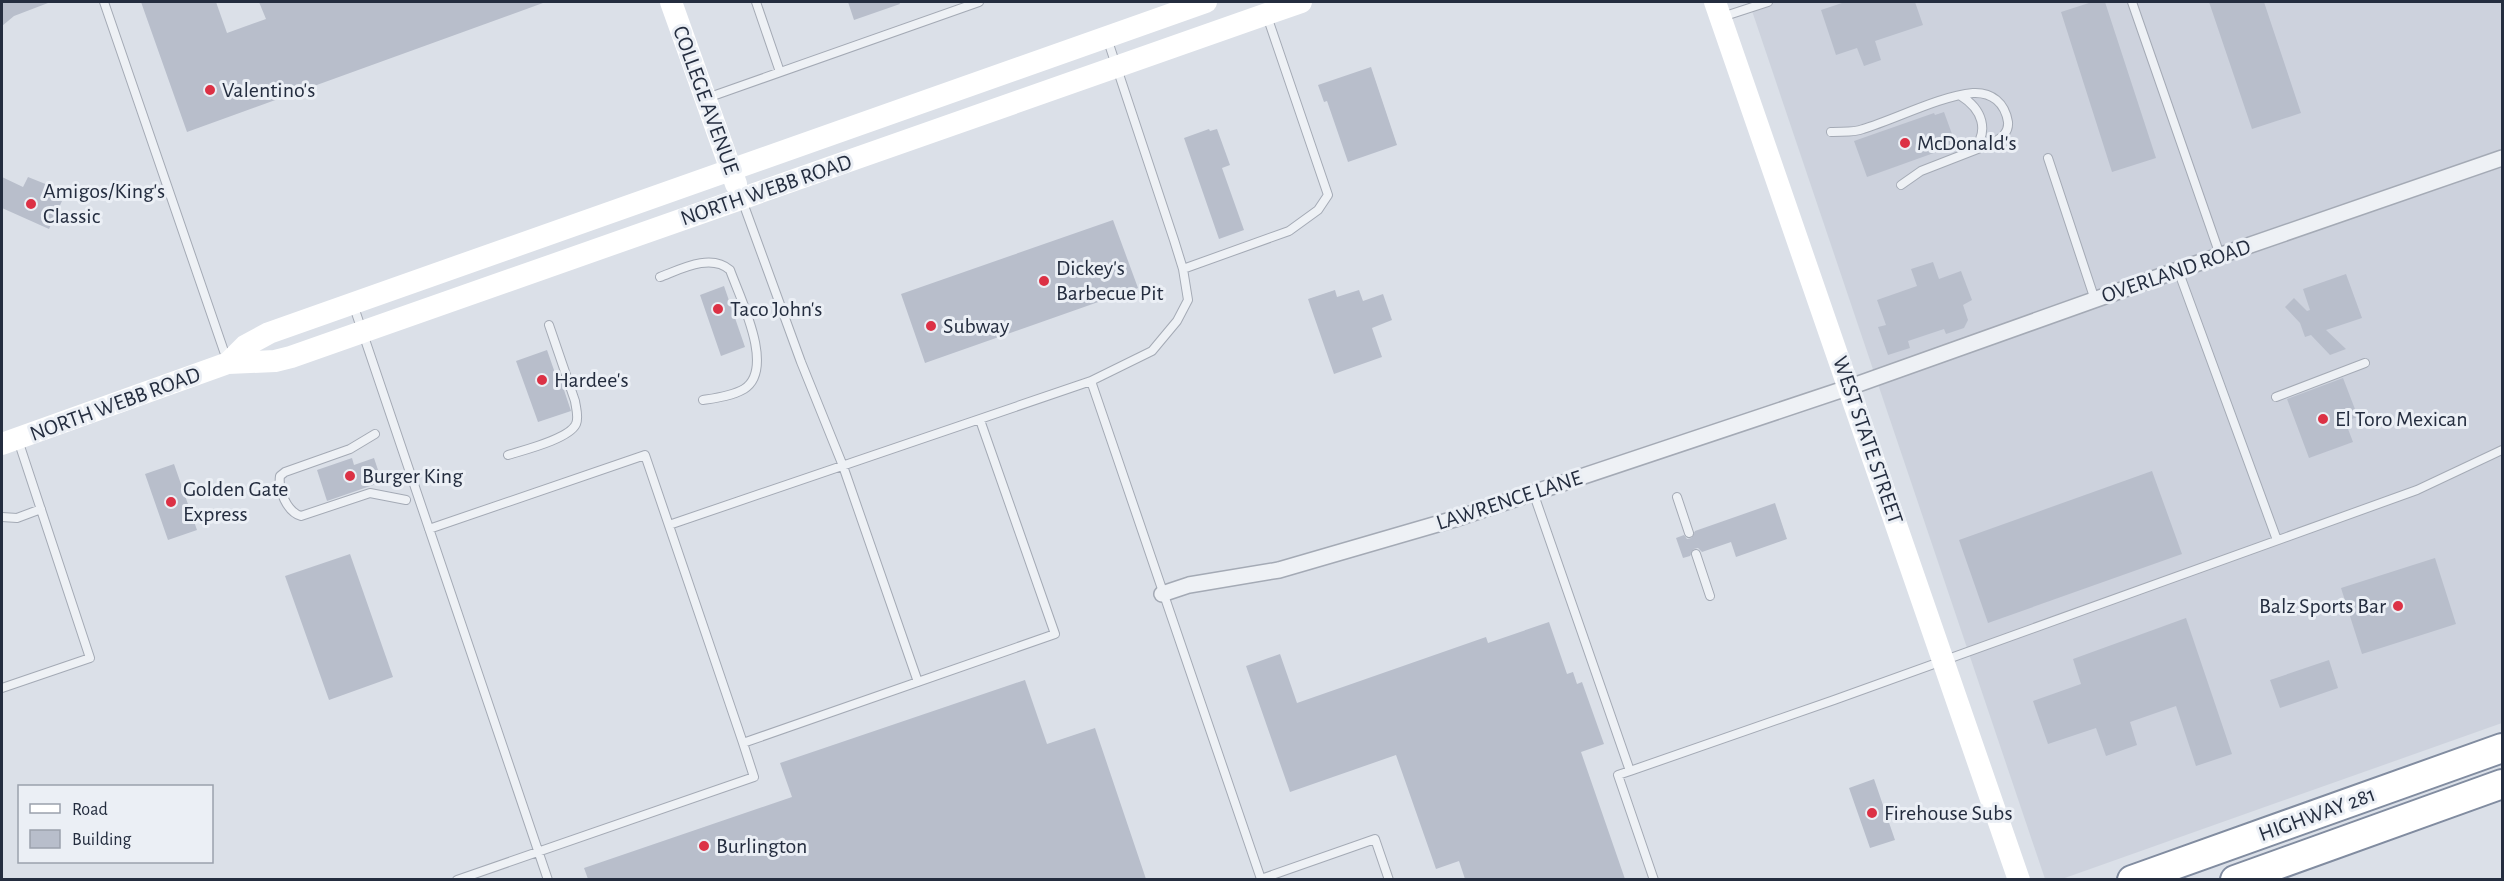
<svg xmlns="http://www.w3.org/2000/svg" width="2504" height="881" viewBox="0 0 2504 881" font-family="'Alegreya Sans',sans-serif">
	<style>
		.built { fill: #cdd2dd }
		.building { fill: #b8becb }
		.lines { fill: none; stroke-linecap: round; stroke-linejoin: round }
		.lane-casing { stroke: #a4aab5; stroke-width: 10 }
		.street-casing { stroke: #a4aab5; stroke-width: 18 }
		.highway-casing { stroke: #818ca0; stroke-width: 32 }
		.lane { stroke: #eef1f5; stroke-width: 8 }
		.street { stroke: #eef1f5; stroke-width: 15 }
		.secondary { stroke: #fff; stroke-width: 22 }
		.highway { stroke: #fff; stroke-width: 28 }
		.poi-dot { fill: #dc3145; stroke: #ebeff5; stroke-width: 2 }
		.labels { text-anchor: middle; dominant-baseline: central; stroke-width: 6; stroke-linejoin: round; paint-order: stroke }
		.poi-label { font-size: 22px; fill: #242d3f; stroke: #ebeff5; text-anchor: start }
		.street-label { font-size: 22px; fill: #242d3f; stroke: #ebeff5 }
	</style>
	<rect width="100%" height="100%" fill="#dbe0e8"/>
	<path class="built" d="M1749 2H2502V723L2062 879H2045Z"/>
	<path class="building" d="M2 2H48V3L14 16 2 26Z
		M141 2H216L227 33 266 19 259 2H543V3L187 132Z
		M848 2H899L900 4 854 20Z
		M1845 2H1915L1923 25 1875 41 1881 60 1864 66 1857 48 1836 55 1821 10Z
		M2092 2H2105L2156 158 2112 172 2061 12Z
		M2209 2H2264L2301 113 2252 129Z
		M1371 67 1397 145 1348 162 1327 101 1324 102 1318 85Z
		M1944 112 1956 145 1867 177 1854 141 1934 113 1935 115Z
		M1209 129 1210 131 1217 129 1230 165 1222 168 1244 230 1219 239 1184 138Z
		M2 177 23 187 28 177 48 185 44 193 62 201 49 229 2 208Z
		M1113 220 1138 288 925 363 901 294Z
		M1933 262 1939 279 1961 271 1972 300 1963 305 1968 320 1964 328 1946 334 1944 329 1908 341 1910 348 1888 355 1878 327 1886 325 1877 300 1917 286 1911 269Z
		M2346 274 2362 318 2326 330 2346 349 2330 355 2311 335 2305 337 2300 323 2285 307 2294 298 2307 311 2310 310 2303 289Z
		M724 286 745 347 721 356 700 295Z
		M1335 290 1337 297 1359 290 1363 301 1383 294 1392 320 1372 328 1382 357 1334 374 1308 299Z
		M547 350 555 373 558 372 571 411 538 422 516 361Z
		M2343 378 2358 417 2345 421 2353 442 2309 458 2287 399Z
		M352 458 354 465 374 458 382 482 327 501 317 470Z
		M174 464 197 530 168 540 145 474Z
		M2152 471 2182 554 1988 623 1959 540Z
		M1775 503 1787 539 1736 557 1731 542 1702 552 1698 548 1694 549 1690 556 1683 558 1676 538 1684 535 1687 539 1691 538 1695 531Z
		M350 554 393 677 329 700 285 576Z
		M2435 558 2456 624 2362 654 2341 588Z
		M2186 618 2232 754 2196 766 2176 706 2130 722 2137 745 2106 756 2096 728 2048 744 2033 701 2081 684 2073 659Z
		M1549 622 1567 674 1573 672 1577 684 1582 682 1604 744 1581 752 1625 879H1465L1459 861 1436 869 1396 755 1290 792 1246 666 1280 654 1297 703 1486 637 1488 643Z
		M2329 660 2338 688 2280 708 2270 680Z
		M1025 680 1047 744 1095 728 1146 879H588L584 868 792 797 780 763Z
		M1874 779 1895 840 1870 848 1849 788Z"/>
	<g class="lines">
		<defs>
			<path id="lane" d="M104 2 227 360
				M756 2 780 72
				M2132 2 2220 255
				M1722 17 1768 2
				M1961 96C1982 109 1990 131 1973 150
				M707 98 979 2
				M1831 132C1841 131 1854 133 1863 129 1896 119 1940 96 1973 93 1992 92 2005 103 2008 122 2009 133 2001 138 1993 143L1921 171 1901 185
				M2048 158 2095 300
				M742 200 801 362 843 466 918 682
				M1183 269 1289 231 1318 210 1328 195 1267 16
				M2178 270 2277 540
				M660 277C681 269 711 253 730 270 740 298 776 369 744 389 732 396 716 398 703 400
				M354 307 548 880
				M1091 381 1261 879 1375 839 1389 880
				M2276 397 2365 363
				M375 434 350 449 285 472 280 476C278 490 287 512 301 516L370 493 406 500
				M508 455C524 450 569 439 576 424 579 417 576 408 575 401L549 325
				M1533 492 1630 771 1834 700 2417 490 2502 450
				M1677 497 1689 533
				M2 517 17 518 41 509
				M669 525 1091 381 1152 351 1177 321 1188 300 1183 269 1174 240 1107 38
				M429 529 645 455 743 743
				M1696 554 1710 596
				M2 688 90 658 18 440
				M1630 771 1618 775 1654 880
				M457 880 754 777 743 743 1055 634 980 420"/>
			<path id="street" d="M1162 594 1189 585 1279 570 1458 518 1850 387 2178 270 2502 158"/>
			<path id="highway" d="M2132 880 2502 748
				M2235 880 2502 784"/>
		</defs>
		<use href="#lane" class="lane-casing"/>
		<use href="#street" class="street-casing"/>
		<use href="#highway" class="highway-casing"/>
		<use href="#lane" class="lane"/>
		<use href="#street" class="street"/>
		<path class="secondary" d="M671 2 736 184
			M1715 2 2019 880
			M228 363 245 346 269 333 1206 2
			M2 444 228 363 275 361 291 357 1301 2"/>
		<use href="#highway" class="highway"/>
	</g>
	<g class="poi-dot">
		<circle cx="210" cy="90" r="6"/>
		<circle cx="1905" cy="143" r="6"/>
		<circle cx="31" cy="204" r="6"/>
		<circle cx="1044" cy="281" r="6"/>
		<circle cx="718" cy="309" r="6"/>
		<circle cx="931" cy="326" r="6"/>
		<circle cx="542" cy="380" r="6"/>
		<circle cx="2323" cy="419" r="6"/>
		<circle cx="350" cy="476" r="6"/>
		<circle cx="171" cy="502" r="6"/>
		<circle cx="2398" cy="606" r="6"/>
		<circle cx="1872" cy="813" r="6"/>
		<circle cx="704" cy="846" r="6"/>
	</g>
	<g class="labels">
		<g class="poi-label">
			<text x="222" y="90">Valentino's</text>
			<text x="1917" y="143">McDonald's</text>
			<text x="43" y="191">Amigos/King's<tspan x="43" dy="25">Classic</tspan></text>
			<text x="1056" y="268">Dickey's<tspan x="1056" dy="25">Barbecue Pit</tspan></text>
			<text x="730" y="309">Taco John's</text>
			<text x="943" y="326">Subway</text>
			<text x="554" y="380">Hardee's</text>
			<text x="2335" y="419">El Toro Mexican</text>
			<text x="362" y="476">Burger King</text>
			<text x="183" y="489">Golden Gate<tspan x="183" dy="25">Express</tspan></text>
			<text x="2386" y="606" text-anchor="end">Balz Sports Bar</text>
			<text x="1884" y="813">Firehouse Subs</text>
			<text x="716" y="846">Burlington</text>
		</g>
		<g class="street-label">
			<text transform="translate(706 100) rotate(70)">COLLEGE AVENUE</text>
			<text transform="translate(766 190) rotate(-19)">NORTH WEBB ROAD</text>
			<text transform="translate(2176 271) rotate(-19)">OVERLAND ROAD</text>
			<text transform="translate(115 404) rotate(-20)">NORTH WEBB ROAD</text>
			<text transform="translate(1868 440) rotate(71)">WEST STATE STREET</text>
			<text transform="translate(1509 500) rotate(-18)">LAWRENCE LANE</text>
			<text transform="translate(2317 814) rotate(-20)">HIGHWAY 281</text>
		</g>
	</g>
	<rect width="2504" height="881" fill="none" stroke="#242d3f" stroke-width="6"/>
	<rect x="18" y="785" width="195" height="78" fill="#ebeff5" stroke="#9ba1ac" stroke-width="1.5"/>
	<rect x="30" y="804" width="30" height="9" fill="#ffffff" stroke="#9ba1ac" stroke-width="1.5"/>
	<text x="72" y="815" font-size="18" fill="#242d3f">Road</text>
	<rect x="30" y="830" width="30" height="18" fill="#b8becb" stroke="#9ba1ac" stroke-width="1.5"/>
	<text x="72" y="845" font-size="18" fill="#242d3f">Building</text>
</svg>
